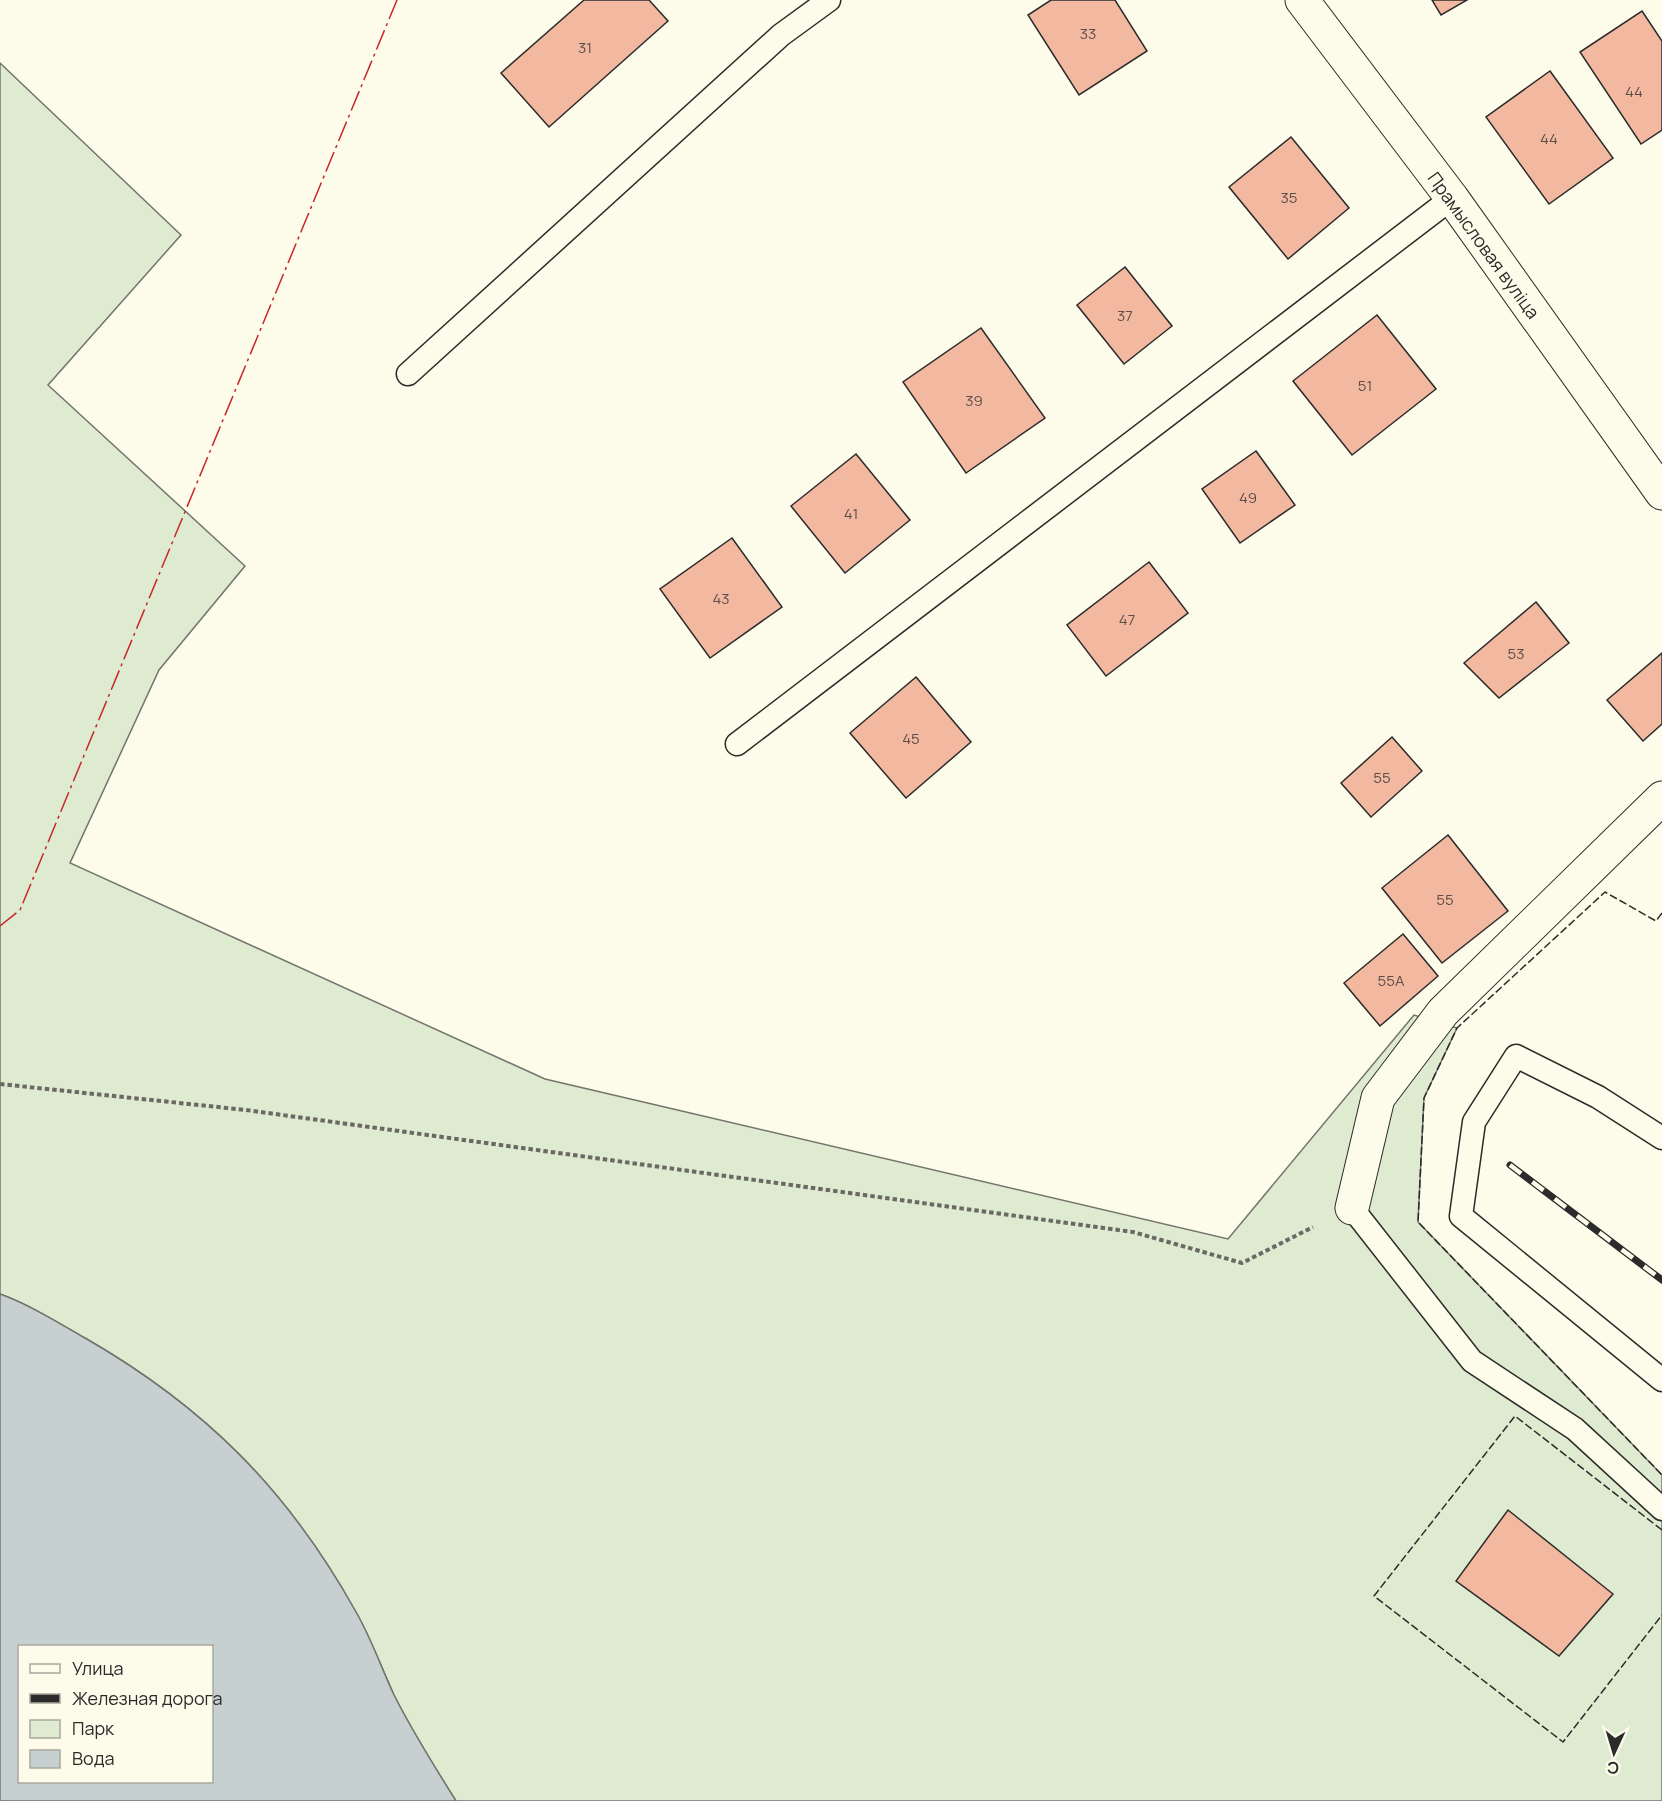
<svg xmlns="http://www.w3.org/2000/svg" width="1662" height="1801" viewBox="0 0 1662 1801" font-family="Manrope,sans-serif">
	<style>
		.green { fill: #deebd1; stroke: #74746e; stroke-width: 1.5 }
		.water { fill: #c7d0d0; stroke: #74746e; stroke-width: 1.5; fill-rule: evenodd }
		.building { fill: #f2b8a0; stroke: #2b2b2b; stroke-width: 1.5 }
		.lines { fill: none; stroke-linecap: round; stroke-linejoin: round }
		.service-casing { stroke: #2b2b2b; stroke-width: 25 }
		.minor-casing { stroke: #2b2b2b; stroke-width: 35 }
		.path { stroke: #6a6964; stroke-width: 4; stroke-dasharray: 4.5 3; stroke-linecap: butt }
		.service { stroke: #fdfbea; stroke-width: 22 }
		.minor { stroke: #fdfbea; stroke-width: 33 }
		.rail-casing { stroke: #2b2b2b; stroke-width: 7 }
		.rail { stroke: #fdfbea; stroke-width: 4.5; stroke-dasharray: 14; stroke-linecap: butt }
		.fence { stroke: #2b2b2b; stroke-width: 1.5; stroke-dasharray: 8 3; stroke-linecap: butt }
		.power { stroke: #c62828; stroke-width: 1.5; stroke-dasharray: 21 4.5 3 4.5; stroke-linecap: butt }
		.labels { text-anchor: middle; dominant-baseline: central; stroke-width: 4.5; stroke-linejoin: round; paint-order: stroke }
		.number-label { font-size: 15px; fill: #5d4e48 }
		.street-label { font-size: 18px; fill: #2b2b2b; stroke: #fdfbea }
	</style>
	<rect width="100%" height="100%" fill="#fdfbea"/>
	<path class="green" d="M0 63 181 235 48 385 245 566 159 670 70 863 545 1079 1228 1239 1414 1015 1457 1028 1424 1098 1418 1222 1662 1475V1801H456C434 1766 412 1731 394 1695 381 1667 371 1638 356 1612 288 1490 205 1407 85 1338 57 1322 30 1305 0 1294Z"/>
	<path class="water" d="M0 1294C30 1305 57 1322 85 1338 205 1407 288 1490 356 1612 371 1638 381 1667 394 1695 412 1731 434 1766 456 1801H0ZM20 1646H212V1782H20Z"/>
	<path class="building" d="M584 0H649L668 21 549 127 501 73Z
		M1051 0H1115L1147 51 1079 95 1028 15Z
		M1432 0H1467L1441 15Z
		M1642 11 1662 41V130L1641 144 1580 52Z
		M1550 71 1613 158 1549 204 1486 117Z
		M1291 137 1349 208 1288 259 1229 187Z
		M1125 267 1172 326 1124 364 1077 305Z
		M1377 315 1436 389 1352 455 1293 381Z
		M981 328 1045 418 966 473 903 382Z
		M1256 451 1295 505 1240 543 1202 489Z
		M856 454 910 520 845 573 791 506Z
		M732 538 782 607 710 658 660 589Z
		M1149 562 1188 613 1106 676 1067 625Z
		M1536 602 1569 643 1499 698 1464 663Z
		M1662 653V724L1643 741 1607 700Z
		M916 677 971 742 906 798 850 733Z
		M1392 737 1422 771 1371 817 1341 783Z
		M1448 835 1508 911 1442 963 1382 888Z
		M1403 934 1438 976 1380 1026 1344 983Z
		M1508 1510 1613 1594 1559 1656 1456 1581Z"/>
	<g class="lines">
		<defs>
			<path id="service" d="M408 374 781 35 829 0
				M737 744 1452 198
				M1662 1138 1598 1097 1516 1056 1474 1122 1461 1216 1662 1380
				M1352 1208 1472 1361 1575 1429 1662 1509"/>
			<path id="minor" d="M1302 0 1452 198 1662 493
				M1352 1208 1378 1098 1443 1012 1662 798"/>
		</defs>
		<use href="#service" class="service-casing"/>
		<use href="#minor" class="minor-casing"/>
		<path class="path" d="M0 1084 246 1110 1133 1232 1242 1263 1313 1227"/>
		<use href="#service" class="service"/>
		<use href="#minor" class="minor"/>
		<defs>
			<path id="rail" d="M1510 1165 1662 1280"/>
		</defs>
		<use href="#rail" class="rail-casing"/>
		<use href="#rail" class="rail"/>
		<path class="fence" d="M1662 913 1656 921 1605 892 1457 1028 1424 1098 1418 1222 1662 1475
			M1662 1530 1515 1416 1374 1596 1563 1742 1662 1615"/>
		<path class="power" d="M0 926 20 910 397 0"/>
	</g>
	<g class="labels">
		<g class="number-label">
			<text x="1088" y="33">33</text>
			<text x="585" y="47">31</text>
			<text x="1634" y="91">44</text>
			<text x="1549" y="138">44</text>
			<text x="1289" y="197">35</text>
			<text x="1125" y="315">37</text>
			<text x="1365" y="385">51</text>
			<text x="974" y="400">39</text>
			<text x="1248" y="497">49</text>
			<text x="851" y="513">41</text>
			<text x="721" y="598">43</text>
			<text x="1127" y="619">47</text>
			<text x="1516" y="653">53</text>
			<text x="911" y="738">45</text>
			<text x="1382" y="777">55</text>
			<text x="1445" y="899">55</text>
			<text x="1391" y="980">55А</text>
		</g>
		<g class="street-label">
			<text transform="translate(1484 245) rotate(54)">Прамысловая вуліца</text>
		</g>
	</g>
	<rect x="18" y="1645" width="195" height="138" fill="#fdfbea" stroke="#a9a89e" stroke-width="1.5"/>
	<rect x="30" y="1664" width="30" height="9" fill="#fdfbea" stroke="#a9a89e" stroke-width="1.5"/>
	<text x="72" y="1675" font-size="18" fill="#2b2b2b">Улица</text>
	<rect x="30" y="1694" width="30" height="9" fill="#2b2b2b" stroke="#a9a89e" stroke-width="1.5"/>
	<text x="72" y="1705" font-size="18" fill="#2b2b2b">Железная дорога</text>
	<rect x="30" y="1720" width="30" height="18" fill="#deebd1" stroke="#a9a89e" stroke-width="1.5"/>
	<text x="72" y="1735" font-size="18" fill="#2b2b2b">Парк</text>
	<rect x="30" y="1750" width="30" height="18" fill="#c7d0d0" stroke="#a9a89e" stroke-width="1.5"/>
	<text x="72" y="1765" font-size="18" fill="#2b2b2b">Вода</text>
	<g transform="translate(1614 1753) rotate(184)" stroke="#fdfbea" stroke-width="4.5" paint-order="stroke">
	<path d="M0-4.5L10 22L0 15L-10 22Z" fill="#2b2b2b"/>
	<text y="-9" font-size="16" font-weight="bold" text-anchor="middle" fill="#2b2b2b">С</text>
	</g>
</svg>
